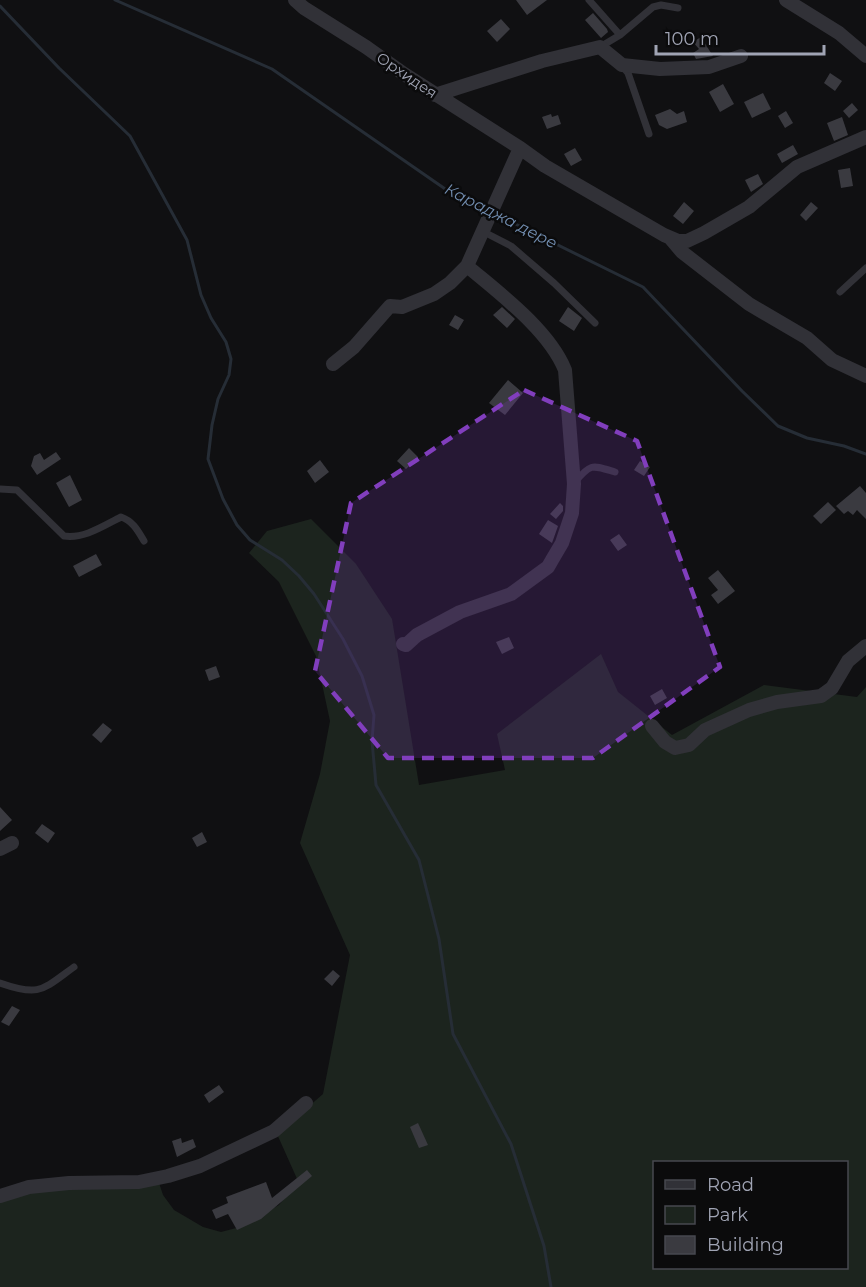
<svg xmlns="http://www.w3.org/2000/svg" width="866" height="1287" viewBox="0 0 866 1287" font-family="Montserrat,sans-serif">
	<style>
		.green { fill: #1c241e; fill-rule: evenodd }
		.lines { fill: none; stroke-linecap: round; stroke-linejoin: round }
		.stream { stroke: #262d36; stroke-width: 3 }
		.building { fill: #3a3a40 }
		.lane { stroke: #313137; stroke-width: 7 }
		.street { stroke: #313137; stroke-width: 14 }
		.marked { fill: #813ebd; fill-opacity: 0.2; stroke: #813ebd; stroke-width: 4.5; stroke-dasharray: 12 8; stroke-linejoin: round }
		.labels { text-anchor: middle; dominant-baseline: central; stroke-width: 5; stroke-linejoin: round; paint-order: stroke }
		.street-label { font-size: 15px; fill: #a0a4b4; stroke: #0b0b0c }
		.water-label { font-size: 16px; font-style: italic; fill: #738fb2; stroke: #0b0b0c }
	</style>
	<rect width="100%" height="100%" fill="#101012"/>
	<path class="green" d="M311 519 356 564 392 619 419 785 505 770 497 734 601 654 618 692 672 735 764 685 857 697 866 687V1287H0V1192L159 1183 163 1195 174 1210 203 1227 221 1232 240 1227 279 1205 298 1181 277 1134 323 1094 350 955 300 843 320 774 330 721 316 656 279 582 249 553 267 531ZM654 1162H846V1268H654Z"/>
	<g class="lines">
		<path class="stream" d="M115 0 272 69 451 193 486 210
			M0 6 59 68 130 136 187 240 201 295 211 318 226 342 231 359 229 375 218 399 212 425 208 459 223 499 237 525 250 540 282 560 299 576 314 594 343 639 362 676 374 715 372 741 376 785 419 860 439 939 453 1034 511 1144 544 1246 551 1287
			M495 214 643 287 742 391 778 426 807 438 844 446 866 454"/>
	</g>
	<path class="building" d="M516 0H547L527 15Z
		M593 13 607 29 608 32 601 38 585 20Z
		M501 19 510 29 497 42 487 31Z
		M701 37 711 53 713 56 696 59 693 53 699 49 693 42Z
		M830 73 842 81 835 91 824 83Z
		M723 84 734 104 720 112 709 92Z
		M763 93 771 109 752 118 744 102Z
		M852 103 858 110 849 118 843 111Z
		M670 109 677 114 684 111 687 122 667 129 659 125 655 115Z
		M786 111 793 123 785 128 778 116Z
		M551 114 552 117 558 115 561 124 547 129 542 117Z
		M842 117 848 135 834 141 827 123Z
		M793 145 798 154 782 163 777 154Z
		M575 148 582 160 571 166 564 154Z
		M850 168 853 186 841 188 838 170Z
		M758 174 763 184 751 192 745 180Z
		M684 202 694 211 683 224 673 216Z
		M811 202 818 208 806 221 800 215Z
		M502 307 515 319 507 328 493 315Z
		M568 307 582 318 574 331 559 321Z
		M455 315 464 320 458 330 449 325Z
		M508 380 523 393 505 415 489 403Z
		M409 448 418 457 406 469 397 461Z
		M56 452 61 459 37 475 31 466 34 456 40 453 44 460Z
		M320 460 329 472 315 483 307 471Z
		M640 461 650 467 644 476 634 470Z
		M70 475 82 500 69 507 56 483Z
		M860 486 866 493V519L857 510 853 515 848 511 844 514 836 506Z
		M828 502 836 510 821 524 813 516Z
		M560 503 563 506V511L556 519 550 514Z
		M548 520 558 526 552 543 539 534Z
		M619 534 627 545 618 551 610 540Z
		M96 554 102 565 79 577 73 566Z
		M718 570 735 591 718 604 711 595 718 590 708 578Z
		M509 637 514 648 502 654 496 642Z
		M216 666 220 677 209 681 205 670Z
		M662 689 667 698 655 705 650 696Z
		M103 723 112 730 101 743 92 735Z
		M0 807 12 820 0 831Z
		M42 824 55 833 48 843 35 833Z
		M202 832 207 842 197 847 192 838Z
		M333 970 340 976 332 986 324 979Z
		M12 1006 20 1010 9 1026 1 1022Z
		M219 1085 224 1092 209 1103 204 1095Z
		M418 1123 428 1145 419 1148 410 1127Z
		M181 1138 182 1143 193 1139 196 1147 177 1157 172 1141Z
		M307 1170 312 1176 261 1219 237 1230 228 1214 216 1219 212 1210 228 1203 226 1197 266 1182 272 1198Z"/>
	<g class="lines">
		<path class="lane" d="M589 0 620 35
			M600 47 620 35 653 7 661 5 678 8
			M623 67 628 73 649 134
			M482 231 511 246 554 283 595 323
			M840 292 866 268
			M575 482C591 463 592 465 615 472
			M0 489 17 490 64 536C84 539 103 526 121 517 133 521 138 531 144 541
			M0 983C40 997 42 990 74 967"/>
		<path class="street" d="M295 0 304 8 366 47 404 74 520 148 545 166 664 235 678 241H687L704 233 749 207 797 167 866 137
			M786 0 839 33 866 56
			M435 95 542 61 600 47 622 65 660 69 709 67 741 56
			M671 239 682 252 749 304 807 338 832 360 866 376
			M333 364 354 347 390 306 402 307 434 294 450 283 467 266 520 148
			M403 644 406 645 417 635 460 612 511 594 548 567 552 560 562 543 572 513 574 484 565 370C549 330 499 293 467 266
			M652 726 665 742 675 748 689 745 705 730 749 710 777 702 821 696 832 688 848 661 866 646
			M0 849 12 843
			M0 1196 29 1187 69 1183 139 1182 168 1176 200 1166 274 1131 306 1103"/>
	</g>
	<path class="marked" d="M524 390 637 441 720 667 593 758H388L315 671 351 503Z"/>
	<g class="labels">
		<g class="street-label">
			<text transform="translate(407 75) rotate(34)">Орхидея</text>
		</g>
		<g class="water-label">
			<text transform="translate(501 216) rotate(27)">Караджа дере</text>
		</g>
	</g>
	<rect x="653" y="1161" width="195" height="108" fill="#0b0b0c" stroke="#47484f" stroke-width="1.5"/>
	<rect x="665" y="1180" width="30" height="9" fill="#313137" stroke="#47484f" stroke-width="1.5"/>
	<text x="707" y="1191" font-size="18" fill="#a0a4b4">Road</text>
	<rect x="665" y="1206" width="30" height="18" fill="#1c241e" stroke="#47484f" stroke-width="1.5"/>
	<text x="707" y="1221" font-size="18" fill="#a0a4b4">Park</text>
	<rect x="665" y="1236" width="30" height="18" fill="#3a3a40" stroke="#47484f" stroke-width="1.5"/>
	<text x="707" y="1251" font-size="18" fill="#a0a4b4">Building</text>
	<path d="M656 45v9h168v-9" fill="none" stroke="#a0a4b4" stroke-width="3"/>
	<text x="665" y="45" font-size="18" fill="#a0a4b4" stroke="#0b0b0c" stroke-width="4.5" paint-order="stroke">100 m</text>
</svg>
